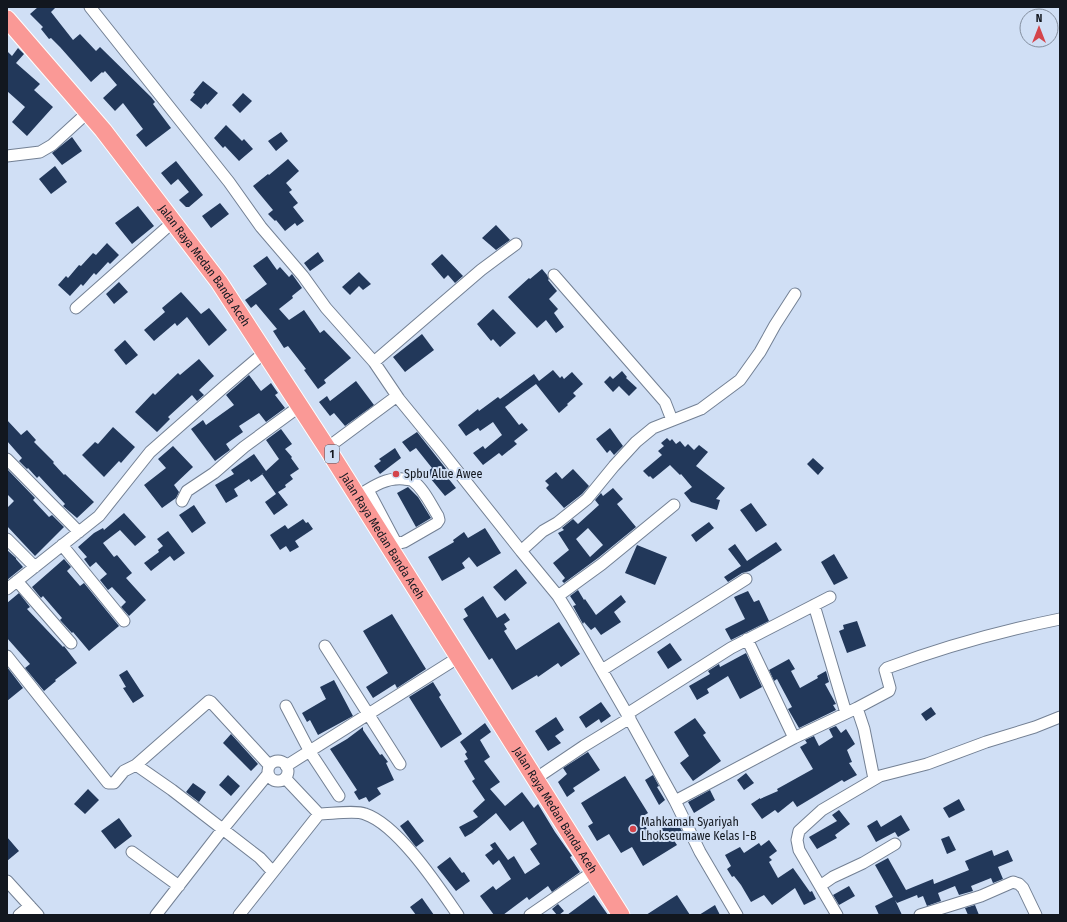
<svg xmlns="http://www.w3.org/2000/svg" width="1067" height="922" viewBox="0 0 1067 922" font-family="'Fira Sans Condensed',sans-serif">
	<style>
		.building { fill: #22385a; fill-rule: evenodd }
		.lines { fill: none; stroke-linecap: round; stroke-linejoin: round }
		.minor-casing { stroke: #738094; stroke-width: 13 }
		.highway-casing { stroke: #fff; stroke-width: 19 }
		.minor { stroke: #fff; stroke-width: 11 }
		.highway { stroke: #fa9996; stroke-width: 17 }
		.poi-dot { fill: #d4444b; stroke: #d0dff5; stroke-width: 1.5 }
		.labels { text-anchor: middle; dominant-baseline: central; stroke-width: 4; stroke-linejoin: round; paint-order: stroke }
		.shield { fill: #d0dff5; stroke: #4b535f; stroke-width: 1 }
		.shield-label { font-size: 11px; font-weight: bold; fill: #12171f }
		.street-label { font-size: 12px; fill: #12171f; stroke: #d0dff5 }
		.poi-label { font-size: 12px; fill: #12171f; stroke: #d0dff5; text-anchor: start }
	</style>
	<rect width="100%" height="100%" fill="#d0dff5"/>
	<path class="building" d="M38 7H56L51 12 73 40 80 34 96 51 100 47 151 97 155 102 153 104 171 128 146 147 136 135 143 129 123 103 115 111 103 98 117 85 105 71 103 73 102 72 91 82 60 47 51 38 49 39 41 29 43 27 30 14Z
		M18 48 24 54 16 63 40 84 34 90 53 107 27 136 12 122 25 107 7 91V51L12 56Z
		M203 81 218 93 207 105 206 103 201 109 190 100 195 94 193 93Z
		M243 93 252 101 240 113 232 105Z
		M226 125 242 141 244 139 253 149 239 161 225 146 223 148 214 138Z
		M281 132 288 141 276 151 268 141Z
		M72 137 82 151 62 165 52 153Z
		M288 159 299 171 286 183 292 190 289 192 298 203 293 207 304 221 297 226 295 223 285 231 276 220 275 221 268 214 273 210 253 186 268 174 269 175Z
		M176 161 203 195 189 207H186L179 200 189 192 178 179 171 185 161 173Z
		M55 166 67 182 51 194 39 179Z
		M220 203 229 214 211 228 202 216Z
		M138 206 154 226 132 244 115 223Z
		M496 225 510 240 496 250 482 238Z
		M107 243 119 255 110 264 108 262 96 275 94 273 83 286 81 284 70 296 58 285 66 276 68 278 79 265 81 266 93 253 96 255Z
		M318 252 324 261 310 271 304 263Z
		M442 254 463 276 455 283 448 275 444 279 431 264Z
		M267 256 277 270 280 267 289 277 292 274 302 288 292 296 293 298 279 309 289 320 304 310 320 333 324 330 351 358 324 380 326 383 318 389 304 370 306 369 288 346 284 348 273 331 277 329 256 304 251 308 245 300 267 284 253 266Z
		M542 269 547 275 549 279 548 280 557 291 549 299 558 309 554 313 564 327 556 333 546 320 537 328 508 297 529 278 530 279Z
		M359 272 371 284 363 290 359 286 350 295 342 287Z
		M119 282 128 292 114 304 106 294Z
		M181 292 201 314 209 308 227 330 209 346 187 317 177 326 175 323 154 341 144 330 165 312 162 308Z
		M493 309 516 333 500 347 493 339 491 341 477 324Z
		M422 334 434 350 405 372 393 357Z
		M125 340 138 355 126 365 114 350Z
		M199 359 214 376 199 390 204 395 197 401 192 395 168 417 170 419 157 432 135 412 153 393 155 395 178 373 180 375Z
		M553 370 560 378 562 376 564 379 572 372 583 384 573 393 576 396 567 404 568 405 559 413 536 384 525 392 505 407 519 425 522 423 528 430 514 441 517 444 502 456 499 453 483 465 473 453 483 446 485 449 502 435 493 422 480 431 478 428 466 436 458 425 478 409 479 411 498 397 500 399 534 374 539 381Z
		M622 371 627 377 626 378 637 388 629 396 619 386 613 392 604 382 610 376 613 379Z
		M249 375 261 391 271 383 278 393 275 395 285 408 266 422 259 413 239 426 243 432 226 444 230 450 215 461 191 429 203 420 206 425 234 405 226 395Z
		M356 381 374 405 345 426 334 413 330 416 319 402 327 396 330 401Z
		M7 420 21 435 27 430 36 440 34 442 54 462 53 463 64 475 65 474 94 502 77 518 63 506 65 504 39 476 37 478 28 468 27 469 19 461 22 458 7 441Z
		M113 427 135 447 121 463 119 461 104 477 82 455 95 442 98 444Z
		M610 428 623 446 614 455 610 450 607 453 596 439Z
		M281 429 292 444 285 449 292 457 291 458 299 469 290 475 293 479 285 485 286 487 278 492 288 505 274 515 265 502 276 494 262 474 264 473 251 482 249 479 234 489 238 496 226 503 215 485 234 474 231 470 254 454 266 471 279 459 266 440Z
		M417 432 451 475 448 478 456 488 445 496 426 473 432 468 416 448 410 452 402 442Z
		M667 438 670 441 672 439 676 444 680 441 685 447 688 444 694 450 699 445 708 452 696 466 725 488 716 499 720 500 717 510 691 502 684 493 692 487 681 474 680 475 670 465 653 479 650 476 649 477 643 471 662 455 658 451 664 446 661 443Z
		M173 446 193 467 174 485 179 492 176 498 162 508 144 485 166 468 158 459Z
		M395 448 401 458 380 474 374 466 381 461 379 459Z
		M813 458 824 468 818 475 807 464Z
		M573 469 589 486 582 494 564 508 546 488 549 485 545 481 556 472 562 479Z
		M8 470 35 498 33 500 49 517 52 515 64 527 35 556 7 526V508L14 501 7 494V472Z
		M408 487 418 497 431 518 416 527 397 493Z
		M613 488 623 499 617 504 636 527 598 558 564 583 562 581 565 578 553 563 569 550 558 533 564 530 562 528 573 519 578 524 599 505 595 500 601 493 603 496ZM588 528 603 545 590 557 576 539Z
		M751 503 767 525 756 532 740 510Z
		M194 505 206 523 192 533 179 515Z
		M124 513 146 537 135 546 120 530 103 543 114 557 117 555 132 573 126 578 146 600 129 616 121 607 126 602 112 587 108 590 100 580 107 574 96 562 90 567 84 559 87 557 78 547 94 533 103 528 104 530Z
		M303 519 306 523 308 522 313 529 295 541 299 547 290 552 286 546 280 550 270 535 285 525 288 529Z
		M709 522 714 528 696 542 691 535Z
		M485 528 501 553 477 567 469 557 462 563 465 568 442 581 428 557 454 542 453 540 464 532 468 538Z
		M168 531 185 553 174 561 170 556 151 571 144 563 159 552 158 550 163 546 157 539Z
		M776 542 782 550 750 571 742 573 728 582 724 577 741 566 728 549 735 544 747 561Z
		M637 545 667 557 655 585 625 573Z
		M7 550 16 558V559L23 567 7 580Z
		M834 554 848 578 834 585 821 562Z
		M64 559 71 567 67 571 80 586 84 583 119 626 89 651 73 632 72 633 60 620 62 618 43 596 41 598 32 587Z
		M516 569 527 583 505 601 493 587Z
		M578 590 584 600 585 599 596 615 621 595 626 602 614 612 621 622 601 635 595 627 591 630 584 622 583 624 573 606 576 605 570 596Z
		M748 591 754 602 759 600 769 621 731 640 725 629 745 619 734 597Z
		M19 593 30 607 27 609 63 647 64 646 77 663 55 680 56 681 44 691 25 668 30 664 7 638V603Z
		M483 596 497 618 505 613 510 620 504 624 507 629 504 631 516 650 559 622 580 654 561 667 558 663 538 677 537 675 512 690 492 658 489 660 463 619 468 616 464 609Z
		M392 614 426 669 397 688 395 684 373 698 366 687 388 673 363 631Z
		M857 621 866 646 847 653 839 631 844 629 843 625Z
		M670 643 682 660 668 669 657 652Z
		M746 653 762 687 740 699 728 676 707 689 709 693 697 700 689 686 710 674 708 671 719 664 720 667Z
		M789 659 795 669 791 671 800 688 818 678 817 676 826 671 829 682 825 684 836 704 833 705 836 710 799 728 788 709 792 707 777 679 774 681 769 670Z
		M7 667 23 688 7 701Z
		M127 670 144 696 133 703 123 688 126 687 119 675Z
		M334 680 353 716 318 735 310 720 307 722 302 713 326 699 320 687Z
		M433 682 441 695 439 697 462 734 441 748 409 697Z
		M601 702 611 716 601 723 599 719 586 728 579 717Z
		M931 707 936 714 926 721 921 714Z
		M556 717 564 730 555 736 561 743 548 751 535 731Z
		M695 718 706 733 703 735 721 761 693 781 680 763 689 756 674 732Z
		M485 723 491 732 480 740 490 757 484 761 500 782 490 789 505 806 522 792 534 808 538 804 555 832 572 856 570 857 580 872 552 892 548 886 529 900 527 897 503 915H494L480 896 493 886 496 890 511 879 499 860 493 865 485 855 493 849 490 845 495 842 508 860 514 856 525 874 540 864 530 849 537 844 523 821 510 831 496 813 472 833 465 837 459 827 478 817 473 811 485 800 472 781 475 779 464 761 468 759 465 754 467 752 460 742Z
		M836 726 841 733 846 729 855 744 847 750 852 762 849 763 857 775 844 782 842 780 797 807 793 801 778 813 775 810 762 819 751 804 760 798V799L778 791 777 789 813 769 800 747 807 743 805 740 814 736 819 746 833 737 829 729Z
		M363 727V730L380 755 382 754 388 762 386 763 394 780 377 788 381 794 369 802 366 797 359 800 354 792 357 790 330 749 347 739Z
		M231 734 258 764 251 771 223 743Z
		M588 752 600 770 573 788 575 791 567 797 558 782 567 774 563 768Z
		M746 773 754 783 744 790 737 780Z
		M228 775 240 786 231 796 219 785Z
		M653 775 659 786 657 787 665 800 659 805 645 780Z
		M625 776 648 813 640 818 651 835 676 820 683 833 673 839 677 845 643 866 632 847 621 853 609 834 597 841 588 826 593 823 581 803Z
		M193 783 206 792 199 802 186 792Z
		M88 789 99 800 85 814 74 804Z
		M710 790 715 800 694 813 688 802Z
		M959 799 965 810 949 818 943 808Z
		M839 810 850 824 835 835 837 838 817 849 809 837 837 821 832 815Z
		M901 815 910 830 898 837 895 832 876 842 867 826 877 820 881 827Z
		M119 818 132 836 115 849 101 831Z
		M408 820 424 841 416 847 400 826Z
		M949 836 956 850 947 854 941 839Z
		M7 837 19 851 7 861Z
		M769 840 777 851 769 857 772 860 769 862 778 878 793 868 810 892 812 891 816 899 804 905 795 888 772 905 764 895 751 902 741 885 734 876 732 877 727 869 731 866 725 855 740 847 744 853 759 843 761 846Z
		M992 850 994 856 1008 850 1013 861 998 867 1003 879 993 883 991 878 971 886 973 891 959 895 955 886 938 893 941 901 927 906 923 896 918 898 917 895 897 903 895 900 902 915H879L875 906 893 897 875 865 888 858 906 890 933 879 934 884 969 870 965 861Z
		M450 857 462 873 464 872 470 881 456 891 437 867Z
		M849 886 855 896 839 905 833 895Z
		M594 895 608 915H567Z
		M677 895 690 915H646Z
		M422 898 434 915H416L410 907Z
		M558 904 564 911 559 915H557L552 909Z
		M715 905 720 915H699Z
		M975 905 979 915H968L965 908Z"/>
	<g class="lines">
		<defs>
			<path id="minor" d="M90 7 229 182 261 227 303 276 326 308 374 362 399 399 440 449 521 551
				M7 156 40 152 52 145 87 113
				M554 275 665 402 672 420
				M76 308 173 222
				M374 362 481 270 516 244
				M327 448 397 396
				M7 459 79 532
				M358 496C372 487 386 477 404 479 407 480 410 479 413 481 424 489 431 505 438 516L439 520 437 523 404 542 400 543 395 541 368 490
				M182 501 187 491 214 473 244 447 300 406
				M7 539 35 567
				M62 545 124 621
				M17 581 71 643
				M7 589 99 516 150 452 225 386 265 352
				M558 596 602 564 674 505
				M814 605 846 713
				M747 639 794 738
				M325 646 400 764
				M7 656 108 783H114L124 771 136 765 209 701 211 702 269 765
				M602 670 746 579
				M286 706 310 752 339 796
				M627 714 731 648 830 597
				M268 771a10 10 0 1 1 20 0a10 10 0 1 1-20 0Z
				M136 765 172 790 260 858 272 871
				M286 766 459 657
				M535 779 584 746 630 718
				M874 779 864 729 857 708 889 691 890 688 885 670 887 668C943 647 1001 631 1060 619
				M675 801 794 738 857 708
				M319 814C330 814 356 810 365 814 398 825 438 886 458 915
				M132 852 179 886
				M7 881 38 915
				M820 886 833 877 863 863 895 844
				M19 915 30 906
				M156 915 222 830 268 774
				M239 915 319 814 285 778
				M530 915 594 871
				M737 915 700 852 675 801 627 714 571 617 558 596 521 551 543 531 557 523 587 499 614 466 636 442 653 428 701 409 740 380 760 352 775 325 795 294
				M837 915 799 850 797 840 799 831 822 810 880 776 927 764 986 742 1035 727 1060 717
				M920 915 981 896 1013 882 1019 884 1023 888 1036 915"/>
			<g id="highway">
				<path id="s1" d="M7 19 103 130 219 282 327 448 621 915"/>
			</g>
		</defs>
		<use href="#minor" class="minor-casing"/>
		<use href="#highway" class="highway-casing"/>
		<use href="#minor" class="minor"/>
		<use href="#highway" class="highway"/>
	</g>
	<g class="poi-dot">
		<circle cx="396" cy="474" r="4"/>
		<circle cx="633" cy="829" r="4"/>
	</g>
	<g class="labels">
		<rect class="shield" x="325" y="445" width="14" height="18" rx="3"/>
		<g class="shield-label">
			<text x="332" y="454">1</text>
		</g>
		<g class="street-label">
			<text stroke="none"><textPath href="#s1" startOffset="316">Jalan Raya Medan Banda Aceh</textPath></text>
			<text stroke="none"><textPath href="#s1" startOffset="640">Jalan Raya Medan Banda Aceh</textPath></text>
			<text stroke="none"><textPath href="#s1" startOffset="964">Jalan Raya Medan Banda Aceh</textPath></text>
		</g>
		<g class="poi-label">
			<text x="404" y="474">Spbu Alue Awee</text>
			<text x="641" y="822">Mahkamah Syariyah<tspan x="641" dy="14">Lhokseumawe Kelas I-B</tspan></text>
		</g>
	</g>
	<rect width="1067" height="922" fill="none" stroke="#12171f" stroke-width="16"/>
	<g transform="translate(1039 28)"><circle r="19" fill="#d0dff5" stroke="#848f9f"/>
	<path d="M0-3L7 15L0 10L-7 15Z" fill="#d4444b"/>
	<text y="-6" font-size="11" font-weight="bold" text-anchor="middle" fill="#12171f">N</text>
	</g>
</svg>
